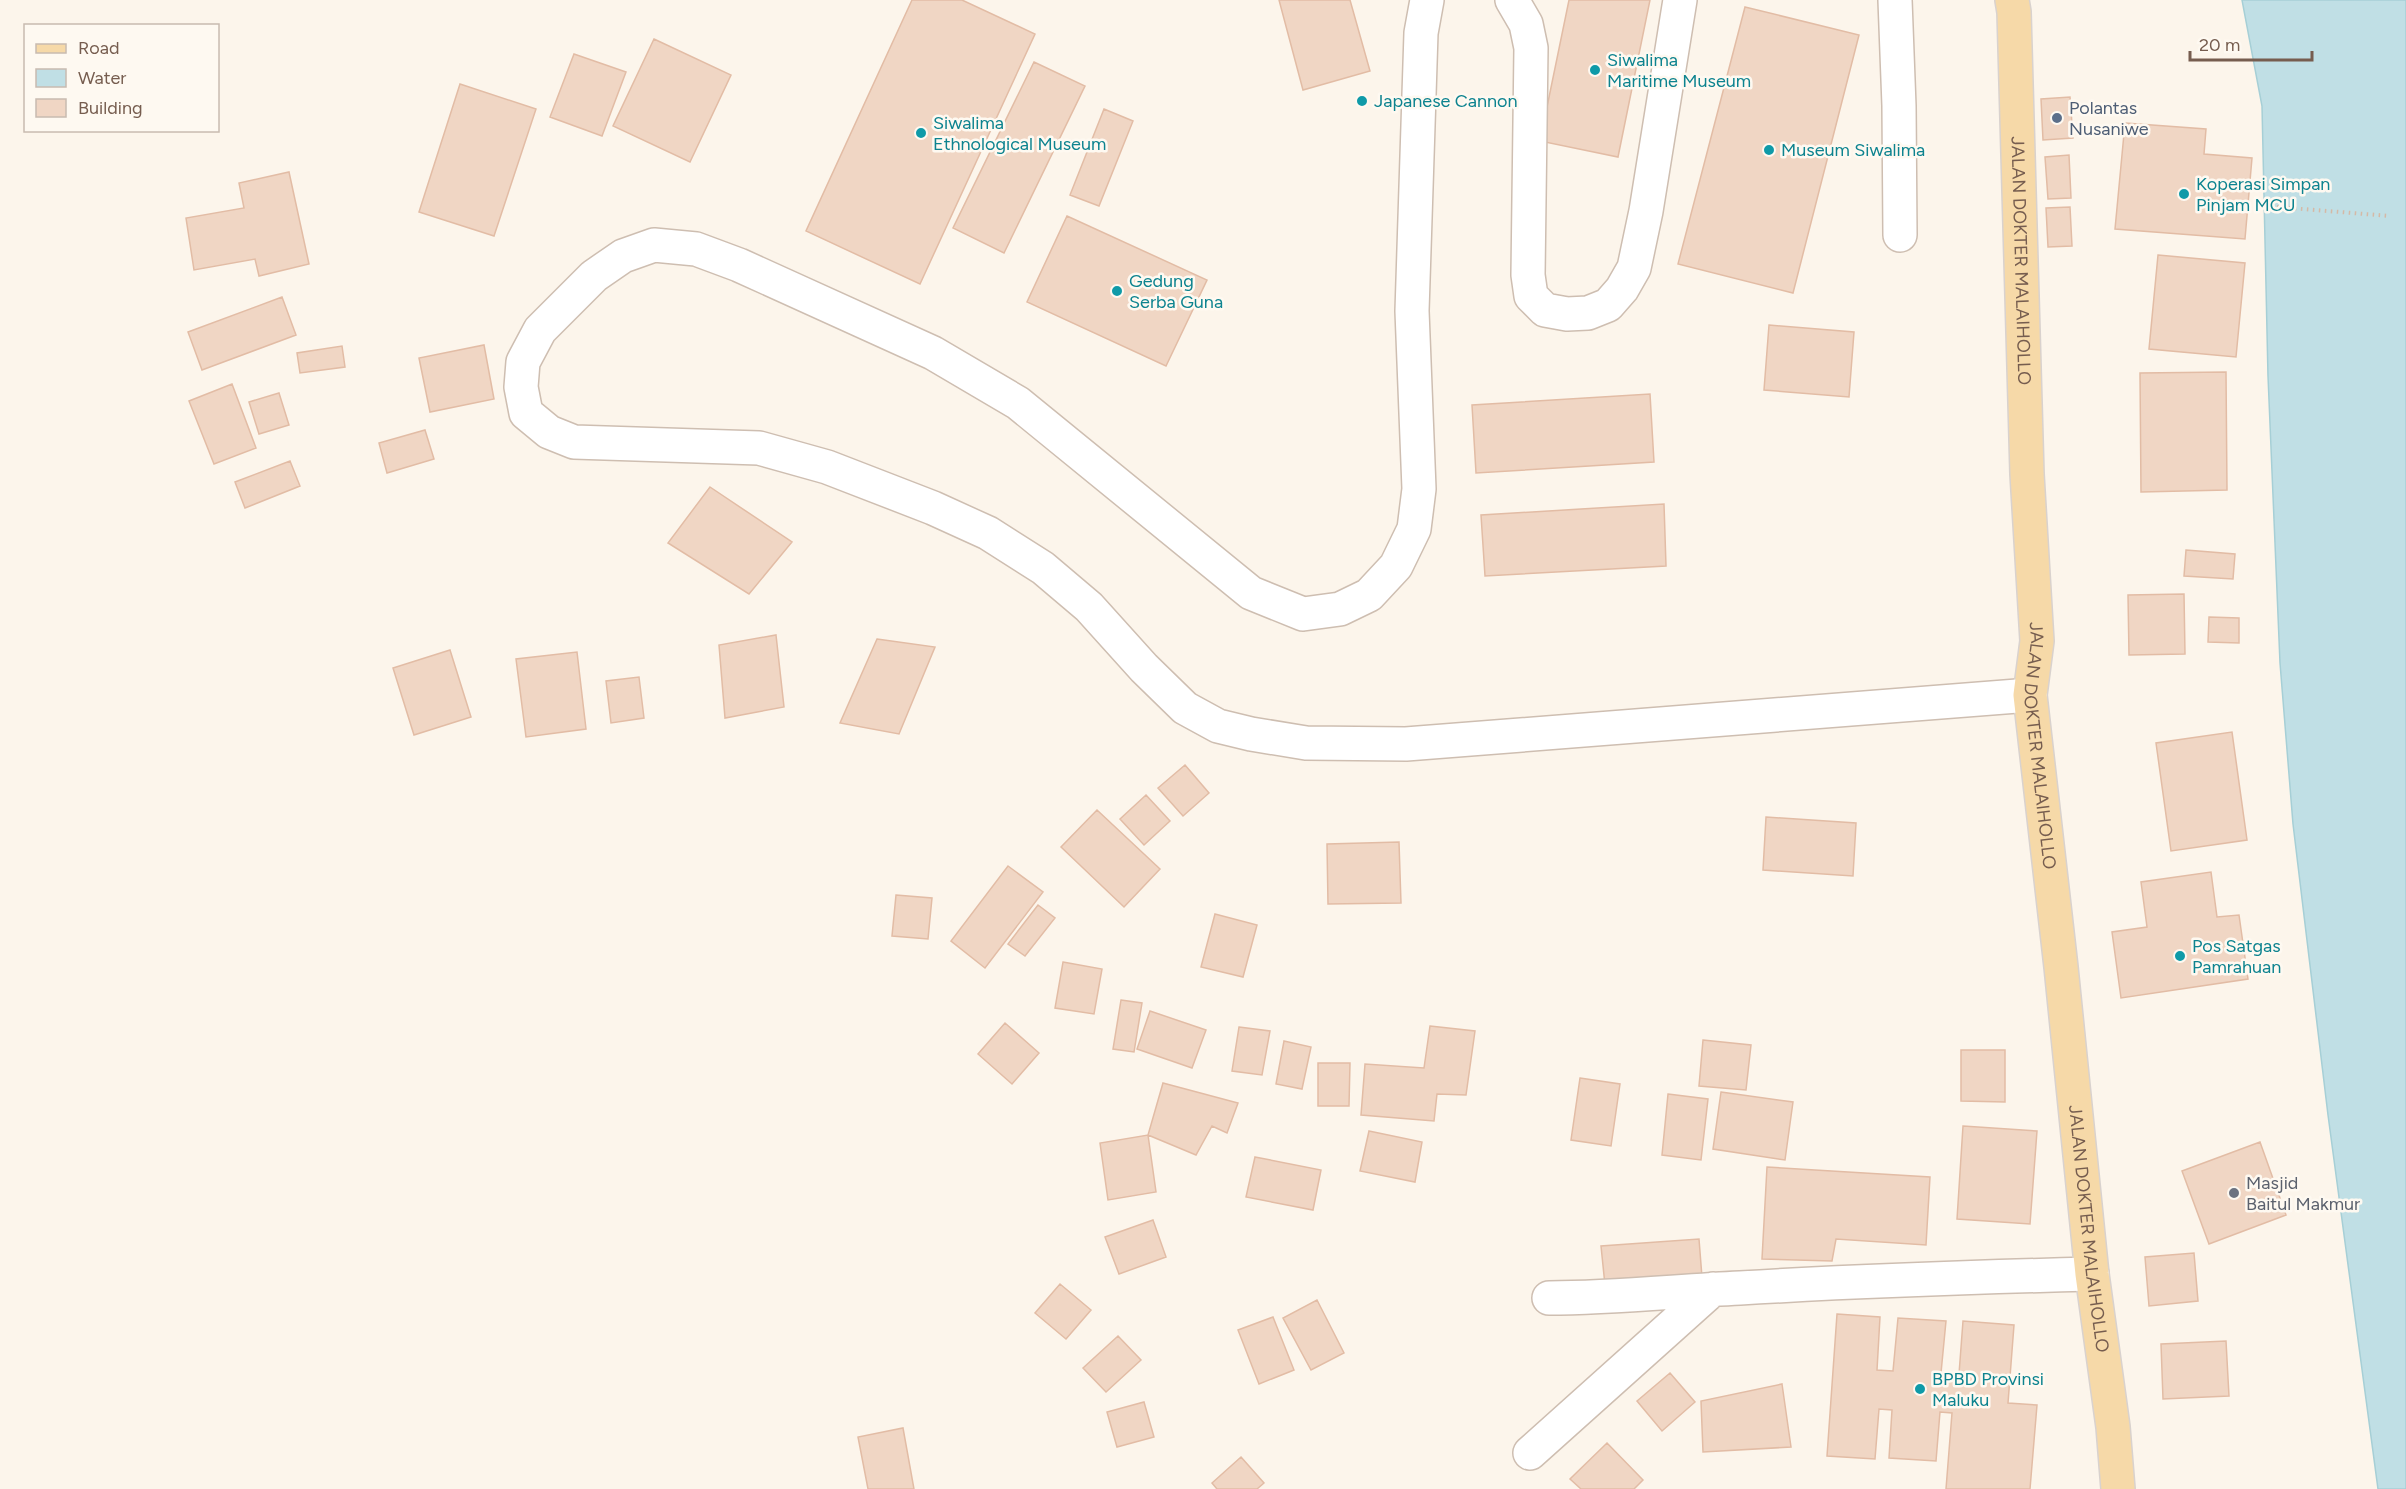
<svg xmlns="http://www.w3.org/2000/svg" width="2406" height="1489" viewBox="0 0 2406 1489" font-family="Figtree,sans-serif">
	<style>
		.water { fill: #c0dfe5; stroke: #a6cfd6; stroke-width: 1.5 }
		.building { fill: #f0d6c4; stroke: #e2bca5; stroke-width: 1.5 }
		.lines { fill: none; stroke-linecap: round; stroke-linejoin: round }
		.minor-casing { stroke: #cebeb1; stroke-width: 36 }
		.major-casing { stroke: #d9d2ce; stroke-width: 36 }
		.path { stroke: #d5b9a6; stroke-width: 4; stroke-dasharray: 1.5 4.5; stroke-linecap: butt }
		.minor { stroke: #fff; stroke-width: 33 }
		.major { stroke: #f6d9a8; stroke-width: 33 }
		.culture-dot { fill: #0f9aa8; stroke: #fef9f1; stroke-width: 2 }
		.service-dot { fill: #5c6f8a; stroke: #fef9f1; stroke-width: 2 }
		.worship-dot { fill: #6b7280; stroke: #fef9f1; stroke-width: 2 }
		.labels { text-anchor: middle; dominant-baseline: central; stroke-width: 5; stroke-linejoin: round; paint-order: stroke }
		.culture-label { font-size: 18px; fill: #0d838f; stroke: #fef9f1; text-anchor: start }
		.service-label { font-size: 18px; fill: #4e5e75; stroke: #fef9f1; text-anchor: start }
		.street-label { font-size: 18px; fill: #765d4f; stroke: #fef9f1 }
		.worship-label { font-size: 18px; fill: #5b616d; stroke: #fef9f1; text-anchor: start }
	</style>
	<rect width="100%" height="100%" fill="#fcf5eb"/>
	<path class="water" d="M2242 0H2406V1489H2378L2328 1115 2293 824 2280 663 2268 376 2262 106Z"/>
	<path class="building" d="M912 0H962L1035 34 920 284 806 231Z
		M1279 0H1350L1370 71 1303 90Z
		M1569 0H1650L1618 157 1540 141Z
		M1745 7 1859 35 1793 293 1678 264Z
		M654 39 731 75 690 162 613 126Z
		M574 54 626 72 602 136 550 117Z
		M1034 62 1085 86 1004 253 953 228Z
		M460 84 536 109 494 236 419 212Z
		M2070 97 2073 138 2043 140 2041 99Z
		M1104 109 1133 121 1099 206 1070 195Z
		M2125 123 2206 129 2204 154 2252 158 2245 239 2115 229Z
		M2069 155 2071 198 2048 199 2045 157Z
		M289 172 309 264 259 276 255 259 194 270 186 218 244 208 239 183Z
		M2070 207 2072 246 2048 247 2046 208Z
		M1067 216 1207 280 1166 366 1027 302Z
		M2158 255 2245 263 2236 357 2149 349Z
		M282 297 296 335 202 370 188 332Z
		M1769 325 1854 332 1849 397 1764 390Z
		M484 345 494 399 430 412 419 358Z
		M342 346 345 367 300 373 297 353Z
		M2226 372 2227 490 2141 492 2140 373Z
		M232 384 256 448 214 464 189 401Z
		M279 393 289 425 259 434 249 402Z
		M1650 394 1654 462 1476 473 1472 405Z
		M425 430 434 459 387 473 379 443Z
		M290 461 300 486 245 508 235 482Z
		M710 487 792 542 749 594 668 543Z
		M1664 504 1666 566 1485 576 1481 515Z
		M2186 550 2235 554 2233 579 2184 576Z
		M2184 594 2185 654 2129 655 2128 595Z
		M2209 617 2239 618V643L2208 642Z
		M776 635 784 707 725 718 719 645Z
		M877 639 935 647 899 734 840 723Z
		M450 650 471 717 414 735 393 668Z
		M577 652 586 729 526 737 516 659Z
		M639 677 644 718 611 723 606 681Z
		M2232 732 2247 840 2171 851 2156 743Z
		M1185 765 1209 793 1183 816 1158 788Z
		M1146 795 1170 821 1144 845 1120 819Z
		M1097 810 1160 869 1124 907 1061 847Z
		M1766 817 1856 823 1853 876 1763 870Z
		M1399 842 1401 903 1328 904 1327 844Z
		M1008 866 1043 892 985 968 951 941Z
		M2211 872 2217 917 2239 915 2248 979 2121 998 2112 932 2147 927 2141 882Z
		M896 895 932 898 928 939 892 936Z
		M1038 905 1055 918 1025 956 1008 944Z
		M1215 914 1257 925 1243 977 1201 967Z
		M1063 962 1102 969 1094 1014 1055 1008Z
		M1121 1000 1142 1003 1134 1052 1113 1049Z
		M1150 1011 1206 1030 1192 1068 1137 1049Z
		M1005 1023 1039 1053 1012 1084 978 1054Z
		M1430 1026 1475 1031 1466 1095 1437 1094 1434 1121 1361 1115 1365 1064 1424 1068Z
		M1239 1027 1270 1031 1262 1075 1232 1071Z
		M1703 1040 1751 1045 1746 1090 1699 1086Z
		M1284 1041 1311 1047 1302 1089 1276 1084Z
		M1961 1050H2005V1102L1961 1101Z
		M1318 1063H1350L1349 1106H1318Z
		M1580 1078 1620 1084 1611 1146 1571 1140Z
		M1163 1083 1238 1103 1227 1133 1212 1126 1196 1155 1148 1135Z
		M1721 1092 1793 1102 1785 1160 1713 1149Z
		M1668 1094 1708 1099 1701 1160 1662 1155Z
		M1963 1126 2037 1131 2030 1224 1957 1219Z
		M1369 1131 1422 1142 1415 1182 1360 1171Z
		M1148 1135 1156 1192 1108 1200 1100 1143Z
		M2260 1142 2286 1215 2209 1244 2182 1171Z
		M1255 1157 1321 1170 1313 1210 1246 1197Z
		M1767 1167 1930 1177 1926 1245 1836 1239 1832 1261 1762 1259Z
		M1153 1220 1166 1257 1119 1274 1105 1237Z
		M1699 1239 1703 1290 1606 1295 1601 1246Z
		M2194 1253 2198 1301 2149 1306 2145 1257Z
		M1060 1284 1091 1310 1066 1339 1035 1313Z
		M1317 1300 1344 1353 1311 1370 1283 1318Z
		M1837 1314 1880 1317 1877 1370 1893 1371 1898 1318 1946 1321 1941 1373 1959 1374 1963 1321 2014 1325 2008 1403 2037 1405 2030 1489H1946L1952 1413 1940 1412 1936 1461 1889 1458 1892 1410 1879 1409 1875 1459 1827 1456Z
		M1273 1317 1294 1370 1259 1384 1238 1330Z
		M1118 1336 1141 1360 1106 1392 1083 1368Z
		M2226 1341 2229 1396 2163 1399 2161 1344Z
		M1670 1373 1695 1402 1662 1431 1637 1401Z
		M1782 1384 1791 1447 1703 1452 1701 1401Z
		M1144 1402 1154 1437 1117 1447 1107 1412Z
		M903 1428 914 1489H868L858 1437Z
		M1607 1443 1643 1480 1634 1489H1581L1570 1479Z
		M1241 1457 1264 1483 1257 1489H1217L1212 1483Z"/>
	<g class="lines">
		<defs>
			<path id="minor" d="M1427 0 1421 33 1412 311 1419 489 1414 529 1396 566 1369 595 1340 609 1303 614 1251 593 1018 403 933 353 739 265 696 249 654 245 623 256 594 276 540 330 523 362 521 387 526 413 549 432 574 442 759 448 827 467 933 508 988 533 1043 568 1089 607 1144 668 1185 708 1218 726 1251 734 1306 743 1406 744 2030 695
				M1512 0 1526 24 1531 48 1528 275 1531 296 1545 310 1567 314 1588 313 1608 305 1622 289 1634 268 1646 211 1680 0
				M1895 0 1899 106 1900 235
				M1549 1298C1613 1298 1677 1291 1740 1288 1858 1281 1975 1277 2092 1274
				M1530 1453 1713 1289"/>
			<g id="major">
				<path id="s1" d="M2012 0 2014 12 2027 474 2037 641 2030 695 2061 967 2092 1274 2113 1427 2118 1489"/>
			</g>
		</defs>
		<use href="#minor" class="minor-casing"/>
		<use href="#major" class="major-casing"/>
		<path class="path" d="M2265 206 2390 216"/>
		<use href="#minor" class="minor"/>
		<use href="#major" class="major"/>
	</g>
	<g class="culture-dot">
		<circle cx="1595" cy="70" r="6"/>
		<circle cx="1362" cy="101" r="6"/>
		<circle cx="921" cy="133" r="6"/>
		<circle cx="1769" cy="150" r="6"/>
		<circle cx="2184" cy="194" r="6"/>
		<circle cx="1117" cy="291" r="6"/>
		<circle cx="2180" cy="956" r="6"/>
		<circle cx="1920" cy="1389" r="6"/>
	</g>
	<circle class="service-dot" cx="2057" cy="118" r="6"/>
	<circle class="worship-dot" cx="2234" cy="1193" r="6"/>
	<g class="labels">
		<g class="culture-label">
			<text x="1607" y="60">Siwalima<tspan x="1607" dy="21">Maritime Museum</tspan></text>
			<text x="1374" y="101">Japanese Cannon</text>
			<text x="933" y="123">Siwalima<tspan x="933" dy="21">Ethnological Museum</tspan></text>
			<text x="1781" y="150">Museum Siwalima</text>
			<text x="2196" y="184">Koperasi Simpan<tspan x="2196" dy="21">Pinjam MCU</tspan></text>
			<text x="1129" y="281">Gedung<tspan x="1129" dy="21">Serba Guna</tspan></text>
			<text x="2192" y="946">Pos Satgas<tspan x="2192" dy="21">Pamrahuan</tspan></text>
			<text x="1932" y="1379">BPBD Provinsi<tspan x="1932" dy="21">Maluku</tspan></text>
		</g>
		<g class="service-label">
			<text x="2069" y="108">Polantas<tspan x="2069" dy="21">Nusaniwe</tspan></text>
		</g>
		<g class="street-label">
			<text stroke="none"><textPath href="#s1" startOffset="261">JALAN DOKTER MALAIHOLLO</textPath></text>
			<text stroke="none"><textPath href="#s1" startOffset="747">JALAN DOKTER MALAIHOLLO</textPath></text>
			<text stroke="none"><textPath href="#s1" startOffset="1233">JALAN DOKTER MALAIHOLLO</textPath></text>
		</g>
		<g class="worship-label">
			<text x="2246" y="1183">Masjid<tspan x="2246" dy="21">Baitul Makmur</tspan></text>
		</g>
	</g>
	<rect x="24" y="24" width="195" height="108" fill="#fef9f1" stroke="#c8bbb0" stroke-width="1.5"/>
	<rect x="36" y="44" width="30" height="9" fill="#f6d9a8" stroke="#c8bbb0" stroke-width="1.5"/>
	<text x="78" y="54" font-size="18" fill="#765d4f">Road</text>
	<rect x="36" y="69" width="30" height="18" fill="#c0dfe5" stroke="#c8bbb0" stroke-width="1.5"/>
	<text x="78" y="84" font-size="18" fill="#765d4f">Water</text>
	<rect x="36" y="99" width="30" height="18" fill="#f0d6c4" stroke="#c8bbb0" stroke-width="1.5"/>
	<text x="78" y="114" font-size="18" fill="#765d4f">Building</text>
	<path d="M2190 51v9h122v-9" fill="none" stroke="#765d4f" stroke-width="3"/>
	<text x="2199" y="51" font-size="18" fill="#765d4f" stroke="#fef9f1" stroke-width="4.5" paint-order="stroke">20 m</text>
</svg>
